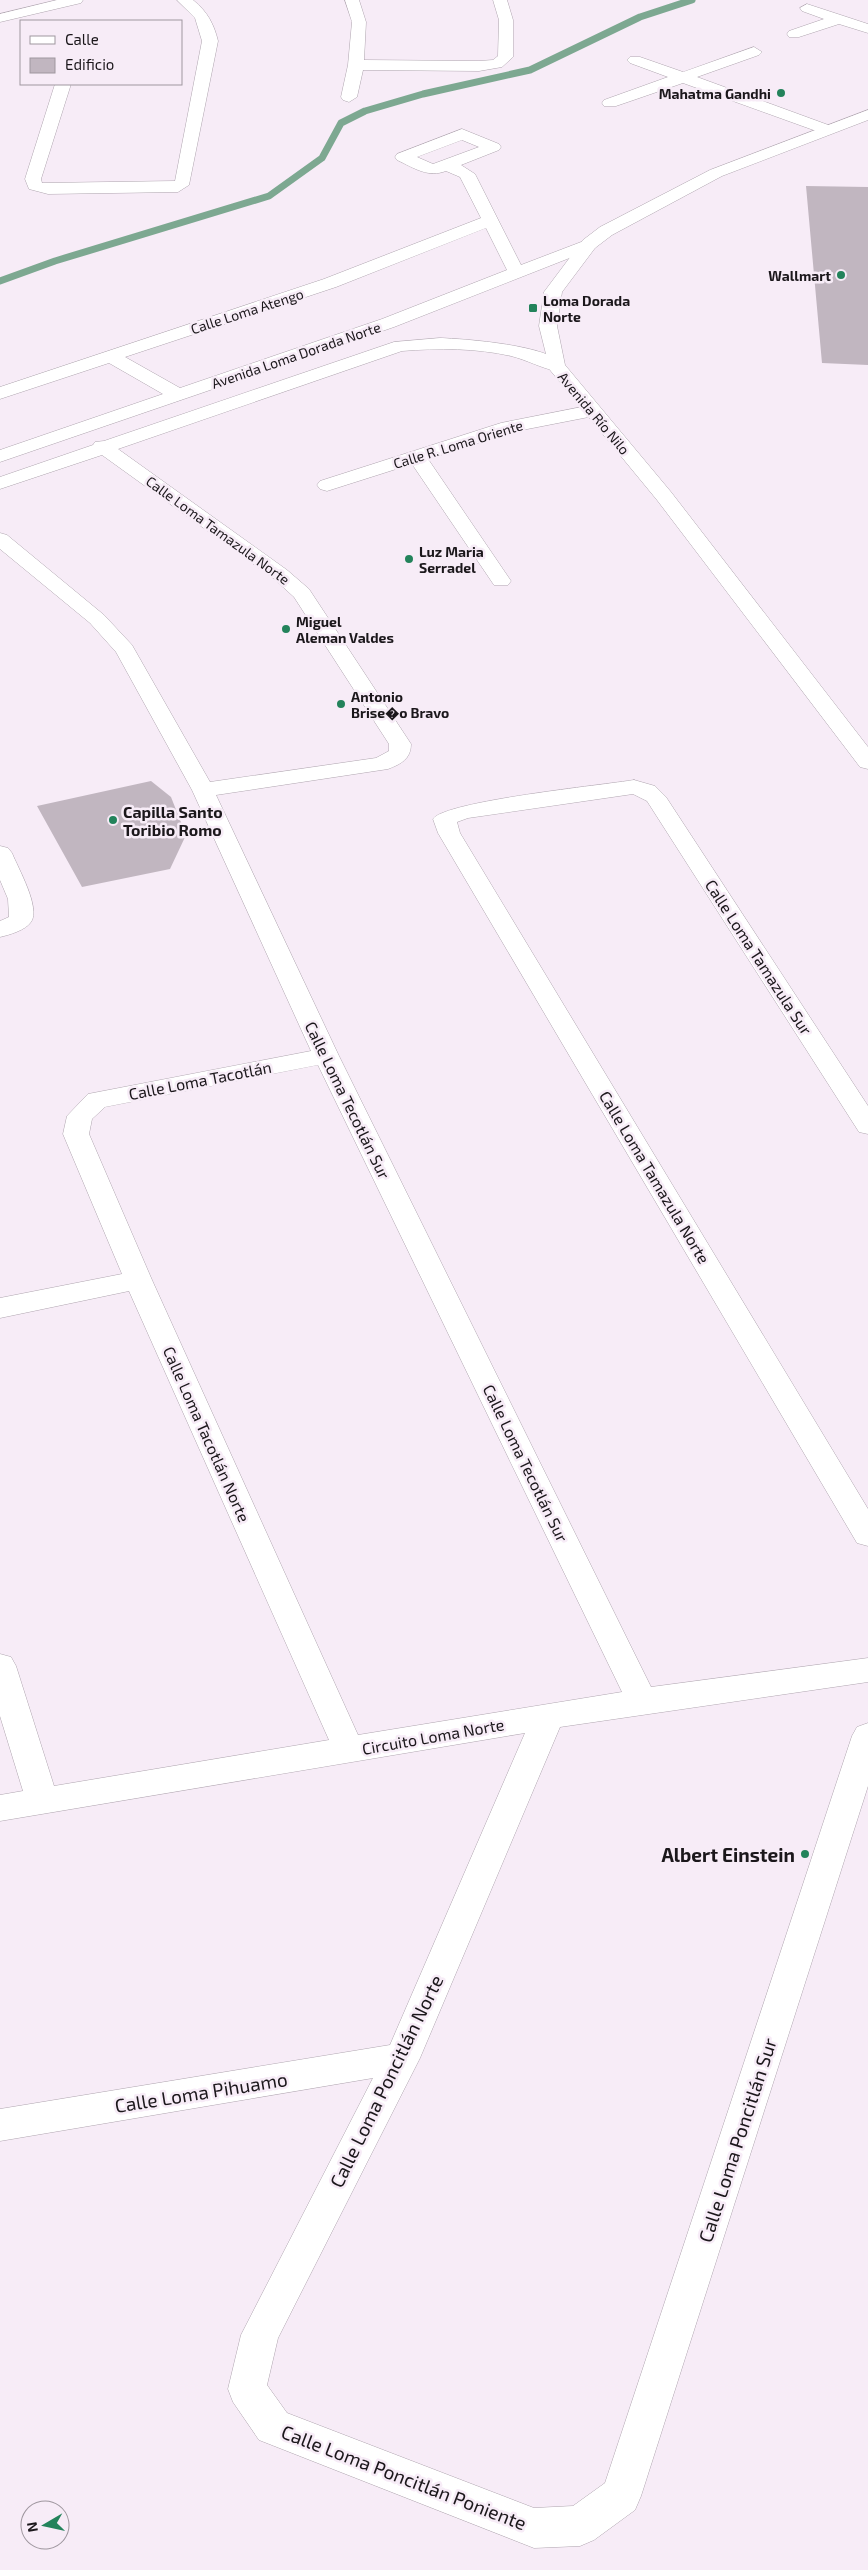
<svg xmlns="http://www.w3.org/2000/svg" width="868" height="2570" viewBox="0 0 868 2570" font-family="'Exo 2',sans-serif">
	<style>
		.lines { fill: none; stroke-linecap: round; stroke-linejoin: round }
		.stream { stroke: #7da891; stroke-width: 7 }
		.building { fill: #c1b6c0 }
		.minor-casing { stroke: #afa5af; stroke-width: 1 }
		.secondary-casing { stroke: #afa5af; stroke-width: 1 }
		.minor { fill: #fff; fill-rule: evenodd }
		.secondary { fill: #fff; fill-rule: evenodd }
		.poi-dot { fill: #23835b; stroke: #f7ecf7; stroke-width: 2 }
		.labels { text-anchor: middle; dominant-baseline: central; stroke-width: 5; stroke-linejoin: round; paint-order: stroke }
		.far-poi-label { font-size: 14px; font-weight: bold; fill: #1b171b; stroke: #f7ecf7; text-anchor: start }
		.far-street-label { font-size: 14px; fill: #1b171b; stroke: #f7ecf7 }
		.poi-label { font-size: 16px; font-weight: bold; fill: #1b171b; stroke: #f7ecf7; text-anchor: start }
		.street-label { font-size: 16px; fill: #1b171b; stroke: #f7ecf7 }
		.near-poi-label { font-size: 19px; font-weight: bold; fill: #1b171b; stroke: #f7ecf7; text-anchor: end }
		.near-street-label { font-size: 19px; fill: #1b171b; stroke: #f7ecf7 }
	</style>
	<rect width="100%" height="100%" fill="#f7ecf7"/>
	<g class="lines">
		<path class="stream" d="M0 281 55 261 269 196 322 158 341 123 365 111 423 94 530 70 640 17 692 0"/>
	</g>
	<path class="building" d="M806 186 868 187V365L822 363Z
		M151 781 171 797 186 835 170 869 82 887 37 806Z"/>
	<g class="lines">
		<defs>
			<path id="minor" d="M57 0H83L81 3 0 22V14Z
				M177 0H193C207 11 214 24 218 41L189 185 178 192 48 194 29 189 25 179 55 84H71L41 179 42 183 175 181 202 41 195 18Z
				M345 0H359L366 22 364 60 479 61 493 60 498 56 499 20 493 0H507L513 20V57L502 67 479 71 363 70 357 97 349 102 343 100 341 97 348 65 352 22Z
				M807 4 868 24V33L839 24 799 37H789L787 34 789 31 824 19 802 11 800 8Z
				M754 47 762 52 759 55 697 77 831 126 833 129 831 132H819L683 83 616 106H604L602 103 604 100 668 77 630 63 627 60 630 57H640L683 72Z
				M462 129 499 144 501 147 499 150 461 165 475 174 521 265 589 239 595 240 598 244 595 248 394 327 0 462V450L163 394 109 363 0 399V387L324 279 481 218 460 177 446 171C428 178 414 168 397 160L395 157 397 154ZM462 140 479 147 433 164 417 157ZM486 228 507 270 382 319 180 388 125 357 336 287Z
				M440 338C465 339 551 345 565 366L562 370 556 371C541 368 527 360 511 356 476 348 439 348 402 351L118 449 287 570 309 589 411 744C411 759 401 764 388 769L216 795 339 1056 651 1687 868 1658V1682L560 1727 420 2058 278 2338 267 2385 287 2413 534 2508 573 2506 605 2483 852 1736 857 1727 868 1723V1786L641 2496 635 2510 594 2540 580 2546 534 2548 259 2440 233 2402 228 2389 241 2335 373 2078 0 2141V2109L390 2045 525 1733 0 1821V1795L23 1791 0 1716V1654L11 1657 16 1666 54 1786 329 1740 129 1291 0 1318V1298L122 1274 63 1134 67 1116 88 1094 311 1051 192 790 116 652 90 623 0 549V533L7 535 104 615 132 645 210 782 376 758 389 751V744L294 597 273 578 102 455 0 489V477L93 445 95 442 104 441 394 342ZM318 1065 622 1692 358 1735 152 1280 89 1134 92 1119 105 1107Z
				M592 405 599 407 601 411 599 415 512 432 428 459 511 581 508 585H494L412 464 327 491 320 489 317 485 320 481 501 423Z
				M634 780 655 786 666 797 868 1106V1134L859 1132 647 801 633 794 468 818 457 822 460 833 868 1509V1546L857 1543 438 833 433 819C445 801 604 785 634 780Z
				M0 846 8 848 12 853C18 868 41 908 31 922 26 930 9 935 0 937V921L9 917 8 899 0 880Z"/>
			<path id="secondary" d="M868 110V120L722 176 612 235 595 248 562 292 557 326 565 365 671 492 868 747V769L860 767 657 500 550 370 539 326 544 292 583 240 600 227 710 170Z"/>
		</defs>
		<use href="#minor" class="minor-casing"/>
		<use href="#secondary" class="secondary-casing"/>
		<use href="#minor" class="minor"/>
		<use href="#secondary" class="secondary"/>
	</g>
	<g class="poi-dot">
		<circle cx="781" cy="93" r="5"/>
		<circle cx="841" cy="275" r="5"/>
		<rect x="528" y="303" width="10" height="10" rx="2.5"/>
		<circle cx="409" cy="559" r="5"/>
		<circle cx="286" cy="629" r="5"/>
		<circle cx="341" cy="704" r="5"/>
		<circle cx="113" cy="820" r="5"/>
		<circle cx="805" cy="1854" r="5"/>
	</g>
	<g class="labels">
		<g class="far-poi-label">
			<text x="771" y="93" text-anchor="end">Mahatma Gandhi</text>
			<text x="831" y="275" text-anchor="end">Wallmart</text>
			<text x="543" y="300">Loma Dorada<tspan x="543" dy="16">Norte</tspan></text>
			<text x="419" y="551">Luz Maria<tspan x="419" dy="16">Serradel</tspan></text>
			<text x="296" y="621">Miguel<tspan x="296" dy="16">Aleman Valdes</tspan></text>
			<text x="351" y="696">Antonio<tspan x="351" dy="16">Brise�o Bravo</tspan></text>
		</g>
		<g class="far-street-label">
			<text transform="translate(247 311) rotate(-18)">Calle Loma Atengo</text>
			<text transform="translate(296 355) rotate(-19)">Avenida Loma Dorada Norte</text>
			<text transform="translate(594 413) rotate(50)">Avenida Río Nilo</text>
			<text transform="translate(458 444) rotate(-17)">Calle R. Loma Oriente</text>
			<text transform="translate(218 530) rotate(36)">Calle Loma Tamazula Norte</text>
		</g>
		<g class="poi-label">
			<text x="123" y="811">Capilla Santo<tspan x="123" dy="18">Toribio Romo</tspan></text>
		</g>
		<g class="street-label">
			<text transform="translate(759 957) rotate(57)">Calle Loma Tamazula Sur</text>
			<text transform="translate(200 1080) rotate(-11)">Calle Loma Tacotlán</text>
			<text transform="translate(348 1100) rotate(64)">Calle Loma Tecotlán Sur</text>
			<text transform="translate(655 1177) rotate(59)">Calle Loma Tamazula Norte</text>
			<text transform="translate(207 1434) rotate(66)">Calle Loma Tacotlán Norte</text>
			<text transform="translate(526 1463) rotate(64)">Calle Loma Tecotlán Sur</text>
			<text transform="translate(433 1736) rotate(-10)">Circuito Loma Norte</text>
		</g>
		<g class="near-poi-label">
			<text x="795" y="1854">Albert Einstein</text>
		</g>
		<g class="near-street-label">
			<text transform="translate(386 2081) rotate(-64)">Calle Loma Poncitlán Norte</text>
			<text transform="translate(201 2092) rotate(-9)">Calle Loma Pihuamo</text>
			<text transform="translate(737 2140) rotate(-72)">Calle Loma Poncitlán Sur</text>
			<text transform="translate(404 2477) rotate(21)">Calle Loma Poncitlán Poniente</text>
		</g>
	</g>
	<rect x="20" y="20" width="162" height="65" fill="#f7ecf7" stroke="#9f979f"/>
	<rect x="30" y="36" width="25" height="8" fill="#ffffff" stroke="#9f979f"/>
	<text x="65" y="45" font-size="15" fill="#1b171b">Calle</text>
	<rect x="30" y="58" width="25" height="15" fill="#c1b6c0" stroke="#9f979f"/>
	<text x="65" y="70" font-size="15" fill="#1b171b">Edificio</text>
	<g transform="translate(45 2525) rotate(261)"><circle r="24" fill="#f7ecf7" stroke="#9f979f"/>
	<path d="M0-4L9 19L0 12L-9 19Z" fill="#23835b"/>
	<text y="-8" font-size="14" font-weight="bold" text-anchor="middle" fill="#1b171b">N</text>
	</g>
</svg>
